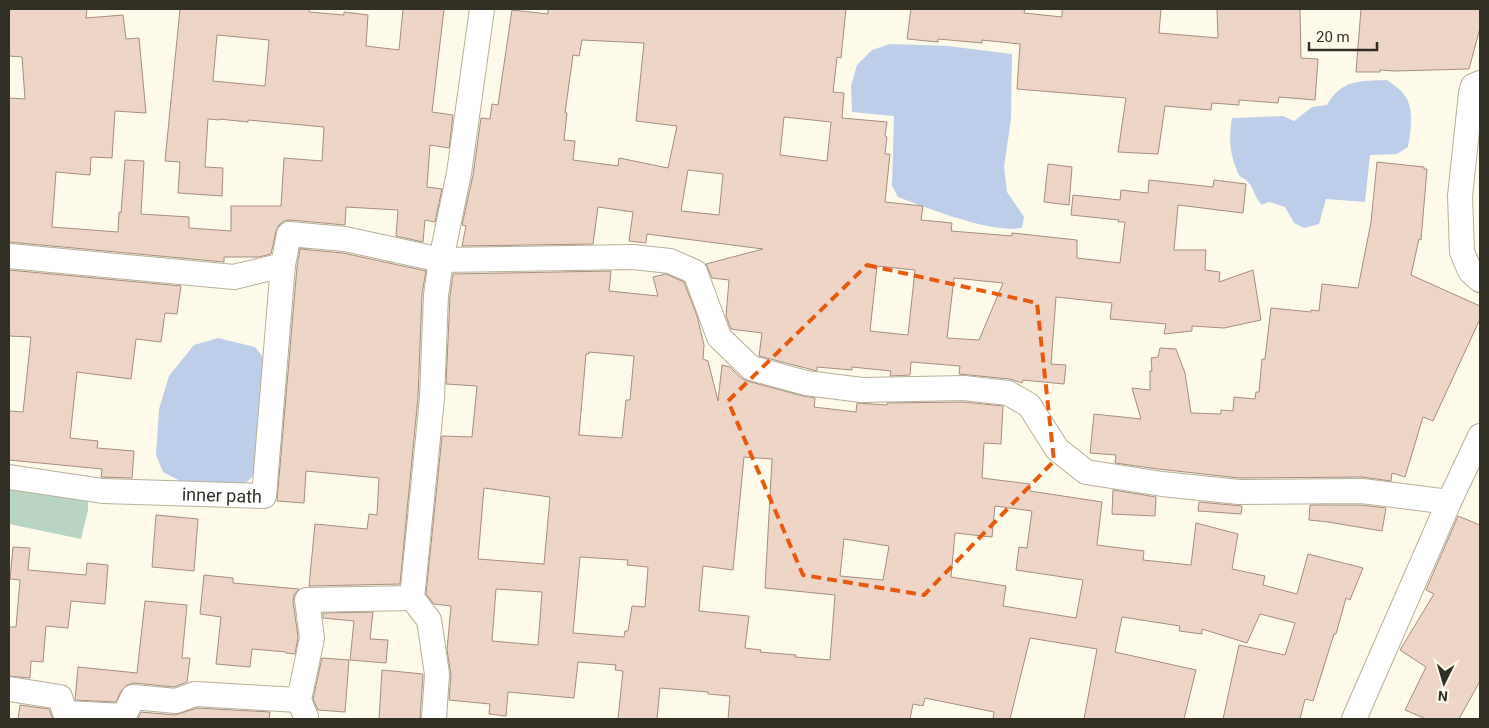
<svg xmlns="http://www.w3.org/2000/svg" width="1489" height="728" viewBox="0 0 1489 728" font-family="Roboto,sans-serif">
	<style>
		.green { fill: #b7d5c2 }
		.water { fill: #bdceea }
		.building { fill: #efd5c6; stroke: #a48d7e; fill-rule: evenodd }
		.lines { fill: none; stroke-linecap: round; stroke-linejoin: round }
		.street-casing { stroke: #b7af97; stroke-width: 26 }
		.street { stroke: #fff; stroke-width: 24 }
		.marked { fill: none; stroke: #e8590c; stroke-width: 4; stroke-dasharray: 10 6; stroke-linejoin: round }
		.labels { text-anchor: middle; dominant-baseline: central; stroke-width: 4; stroke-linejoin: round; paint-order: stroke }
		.street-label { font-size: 18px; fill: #322f25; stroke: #fefaea }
	</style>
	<rect width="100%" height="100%" fill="#fefaea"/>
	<path class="green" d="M9 479 88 488V510L81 539 9 524Z"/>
	<path class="water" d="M890 44 948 46 1012 54 1011 119 1004 167 1007 192 1024 217 1022 228C988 233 931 209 898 197L892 186 894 116 852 112 851 86 857 65 872 50Z
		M1387 80C1392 84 1399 88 1403 93 1415 108 1411 129 1408 147L1397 154 1370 155 1365 202 1326 199 1319 224 1304 228 1294 223 1285 207 1269 202 1262 205C1254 197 1255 190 1248 182 1246 179 1241 178 1239 175 1237 173 1237 170 1236 168 1229 151 1229 135 1232 118L1283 116 1294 121 1312 107 1327 105C1342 79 1360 81 1387 80Z
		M218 338 255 347 266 361 255 474 245 484 188 485 163 472 156 455 159 409 169 376 194 345Z"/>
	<path class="building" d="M9 9H87L86 18 123 15 126 39 139 38 146 113 115 111 112 158 91 157 90 175 56 172 52 227 118 232 119 212 121 213 125 160 144 161 141 214 189 217V228L231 231V206H281L284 158 322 161 324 127 248 120V122L219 119V120L208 119 205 167 223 168 222 196 178 193 180 162 165 161 180 9H309V12L344 15V12L368 15 366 46 399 50 403 9H444L432 112 453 115 449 148 430 145 427 187 442 189 435 222 425 220 423 242 396 236 398 210 346 207 345 225 290 220 284 221 279 225 276 231 271 254 259 257H224V262L9 242V98L25 99 22 57 9 56ZM217 35 269 40 265 86 213 81Z
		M548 9H846L841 58 837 57 833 92 844 93 842 118 887 122 885 136 887 137 885 154H890L885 202 923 206 921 220 952 223 951 231 1012 236V233L1077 240V258L1120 263 1125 222H1118L1119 220 1071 215 1073 195 1120 200 1121 190 1148 193 1149 180 1213 187 1214 180 1246 184 1243 213 1178 205 1174 250H1206L1205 270 1220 272 1219 282 1253 270 1261 320 1224 328 1192 326V331L1164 334 1166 324 1110 319 1112 303 1056 297 1051 364 1066 365 1064 384 1023 380 1022 383 1010 379 959 374 960 366 911 362 910 375 890 376 891 371 852 367V370L817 367V371L759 356 762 333 731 329 726 316 729 280 712 278 706 264 763 249 647 234 646 243 629 241 633 212 598 207 593 244 462 246 466 226 462 225 473 175 481 118 490 119 492 104 498 105 512 10 548 14ZM582 40 644 43 636 121 677 126 668 168 619 158 618 166 573 160 575 141 564 140 567 113H565L573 55 579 56ZM784 117 831 122 827 161 780 155ZM688 170 723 174 719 215 681 211ZM877 266 915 270 908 335 870 331ZM954 278 1003 283 979 340 947 338Z
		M911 9H1025L1024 13 1062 17V9H1161L1159 33 1218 38 1217 9H1300L1301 58 1318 59 1315 100 1279 97 1278 103 1239 100V105L1212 103 1211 110 1165 106 1158 154 1118 152 1126 98 1017 89 1020 44 982 40V43L938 39V42L907 39Z
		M1361 9H1480V28L1469 69 1395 71 1380 70V72H1356Z
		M1377 162 1424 167V169H1427L1421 240 1419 239 1411 275 1480 306V319L1433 421 1423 417 1405 477 1392 473 1391 481 1362 477 1240 478 1158 469 1115 463 1116 455 1090 453 1094 414 1141 419 1132 388 1150 390V371H1152L1151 358 1158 357 1160 348 1176 349 1185 373 1191 413 1221 414V410L1233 411 1234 397 1255 399 1256 392H1259L1262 359H1265L1271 308 1311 312V310L1319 311 1322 284 1358 288 1371 222Z
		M1048 164 1072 167 1069 205 1044 202Z
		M300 249 343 253 426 271 422 294 418 397 400 584 309 586 315 524 367 529 369 514 377 515 379 478 306 471 304 503 277 501 297 267Z
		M9 270 181 286 177 314 165 313 161 342 136 339 131 379 77 372 70 438 98 441 97 448 134 451 132 478 101 477 102 469 9 460V411L23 412 31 337 9 336Z
		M611 271 609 291 658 296 653 277 666 274 684 282 697 316 704 345 703 359 708 361 718 401 722 365 730 367 741 378 747 381 803 396 815 398 814 407 856 412 857 403 887 405V403L963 402 1003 406 1001 444 984 443 982 478 1030 484V491L1102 502 1097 545 1144 551 1143 560 1191 565 1196 523 1238 534 1232 569 1265 576 1263 585 1297 594 1308 554 1363 568 1350 600 1346 598 1336 634H1334L1313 701 1305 699 1300 719H1223L1239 645 1285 655 1295 623 1260 614 1247 643 1202 629V634L1179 631 1180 626 1122 617 1115 652 1196 670 1184 719H1084L1097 649 1030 638 1010 719H993L994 712 925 698 923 706 913 704 910 719H728L730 696 708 694V692L660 688 657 719H618L623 671 615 670 616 665 578 662 574 698 508 692 506 716 489 714 490 704 449 700 451 675 447 650 451 606 434 604 426 594 442 436 472 437 477 386 446 384 450 296 453 274ZM589 352 634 356 630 400H626L622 438 579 435 586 354H589ZM744 457 772 459 765 588 835 595 830 660 795 657 796 655 760 652 761 650 745 648 749 616 699 611 703 566 733 570ZM484 488 550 497 544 564 478 559ZM995 506 1032 511 1027 548 1019 547 1016 570 1083 580 1076 618 1003 606 1006 586 951 577 955 533 992 537ZM844 539 889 546 883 580 840 576ZM580 557 628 560 627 565 648 567 645 607 632 606 628 631H625L624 637 573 633ZM496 589 542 592 538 645 492 641Z
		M1113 490 1156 497 1155 516 1112 514Z
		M1199 502 1242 506 1241 514 1198 511Z
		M1310 505H1361L1386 508 1382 531 1328 522 1309 520Z
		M156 515 198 519 194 571 152 567Z
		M1458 516 1480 525V681L1459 719H1426L1405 710 1426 667 1400 650 1434 594 1426 590Z
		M13 547 30 548 28 570 86 575 87 563 108 565 105 604 71 601 68 628 46 626 43 662 31 661 30 678 9 676V627H16L20 580 10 579Z
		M204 575 233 578V583L299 589 294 595 293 601 298 637 295 654 286 653V652L252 649 250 667 216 664 221 617 200 614Z
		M145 601 187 605 182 658H190L187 682 174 687 134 683 127 685 121 691 116 702 75 700 78 667 137 673Z
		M373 612 370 639 388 640 386 663 350 660 354 621 323 618V613Z
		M322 658 349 660 345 712 318 710 313 699Z
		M382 670 423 674 420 719H379Z
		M20 705 49 709 53 719H18Z
		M197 708 270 712 269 719H138L141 712 175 715Z"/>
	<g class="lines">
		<defs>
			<g id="street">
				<path d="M1480 83 1473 86 1471 93 1460 196 1462 252 1470 271 1480 280"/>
				<path d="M9 256 234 277 283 265 289 234 345 239 441 260 633 257 670 261 695 272 719 337 751 368 806 383 862 390 964 388 1008 393 1029 405 1057 449 1086 472 1162 484 1239 492 1362 491 1449 502"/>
				<path id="s1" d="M9 477 103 491 264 496 283 265"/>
				<path d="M9 689 60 697 65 713 124 716 133 697 176 701 195 694 299 700"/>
				<path d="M305 719 306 717 299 700 312 638 307 600 412 598"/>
				<path d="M434 719 437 674 429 620 412 598 432 398 436 295 441 260 459 173 482 9"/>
				<path d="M1354 719 1449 502 1480 436"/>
			</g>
		</defs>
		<use href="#street" class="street-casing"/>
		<use href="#street" class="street"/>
	</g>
	<path class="marked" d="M867 265 1037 303 1054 461 924 595 803 575 728 401Z"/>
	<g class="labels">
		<g class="street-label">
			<text stroke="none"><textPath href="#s1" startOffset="214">inner path</textPath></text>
		</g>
	</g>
	<rect width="1489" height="728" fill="none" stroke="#322f25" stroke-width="20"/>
	<g transform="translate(1444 683) rotate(185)" stroke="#fefaea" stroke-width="4" paint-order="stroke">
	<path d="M0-4L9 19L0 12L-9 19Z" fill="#322f25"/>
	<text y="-8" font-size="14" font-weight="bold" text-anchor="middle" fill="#322f25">N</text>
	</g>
	<path d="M1309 42v8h68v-8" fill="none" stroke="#322f25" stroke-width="2.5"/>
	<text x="1316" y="42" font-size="15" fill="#322f25" stroke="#fefaea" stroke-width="4" paint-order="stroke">20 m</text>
</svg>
